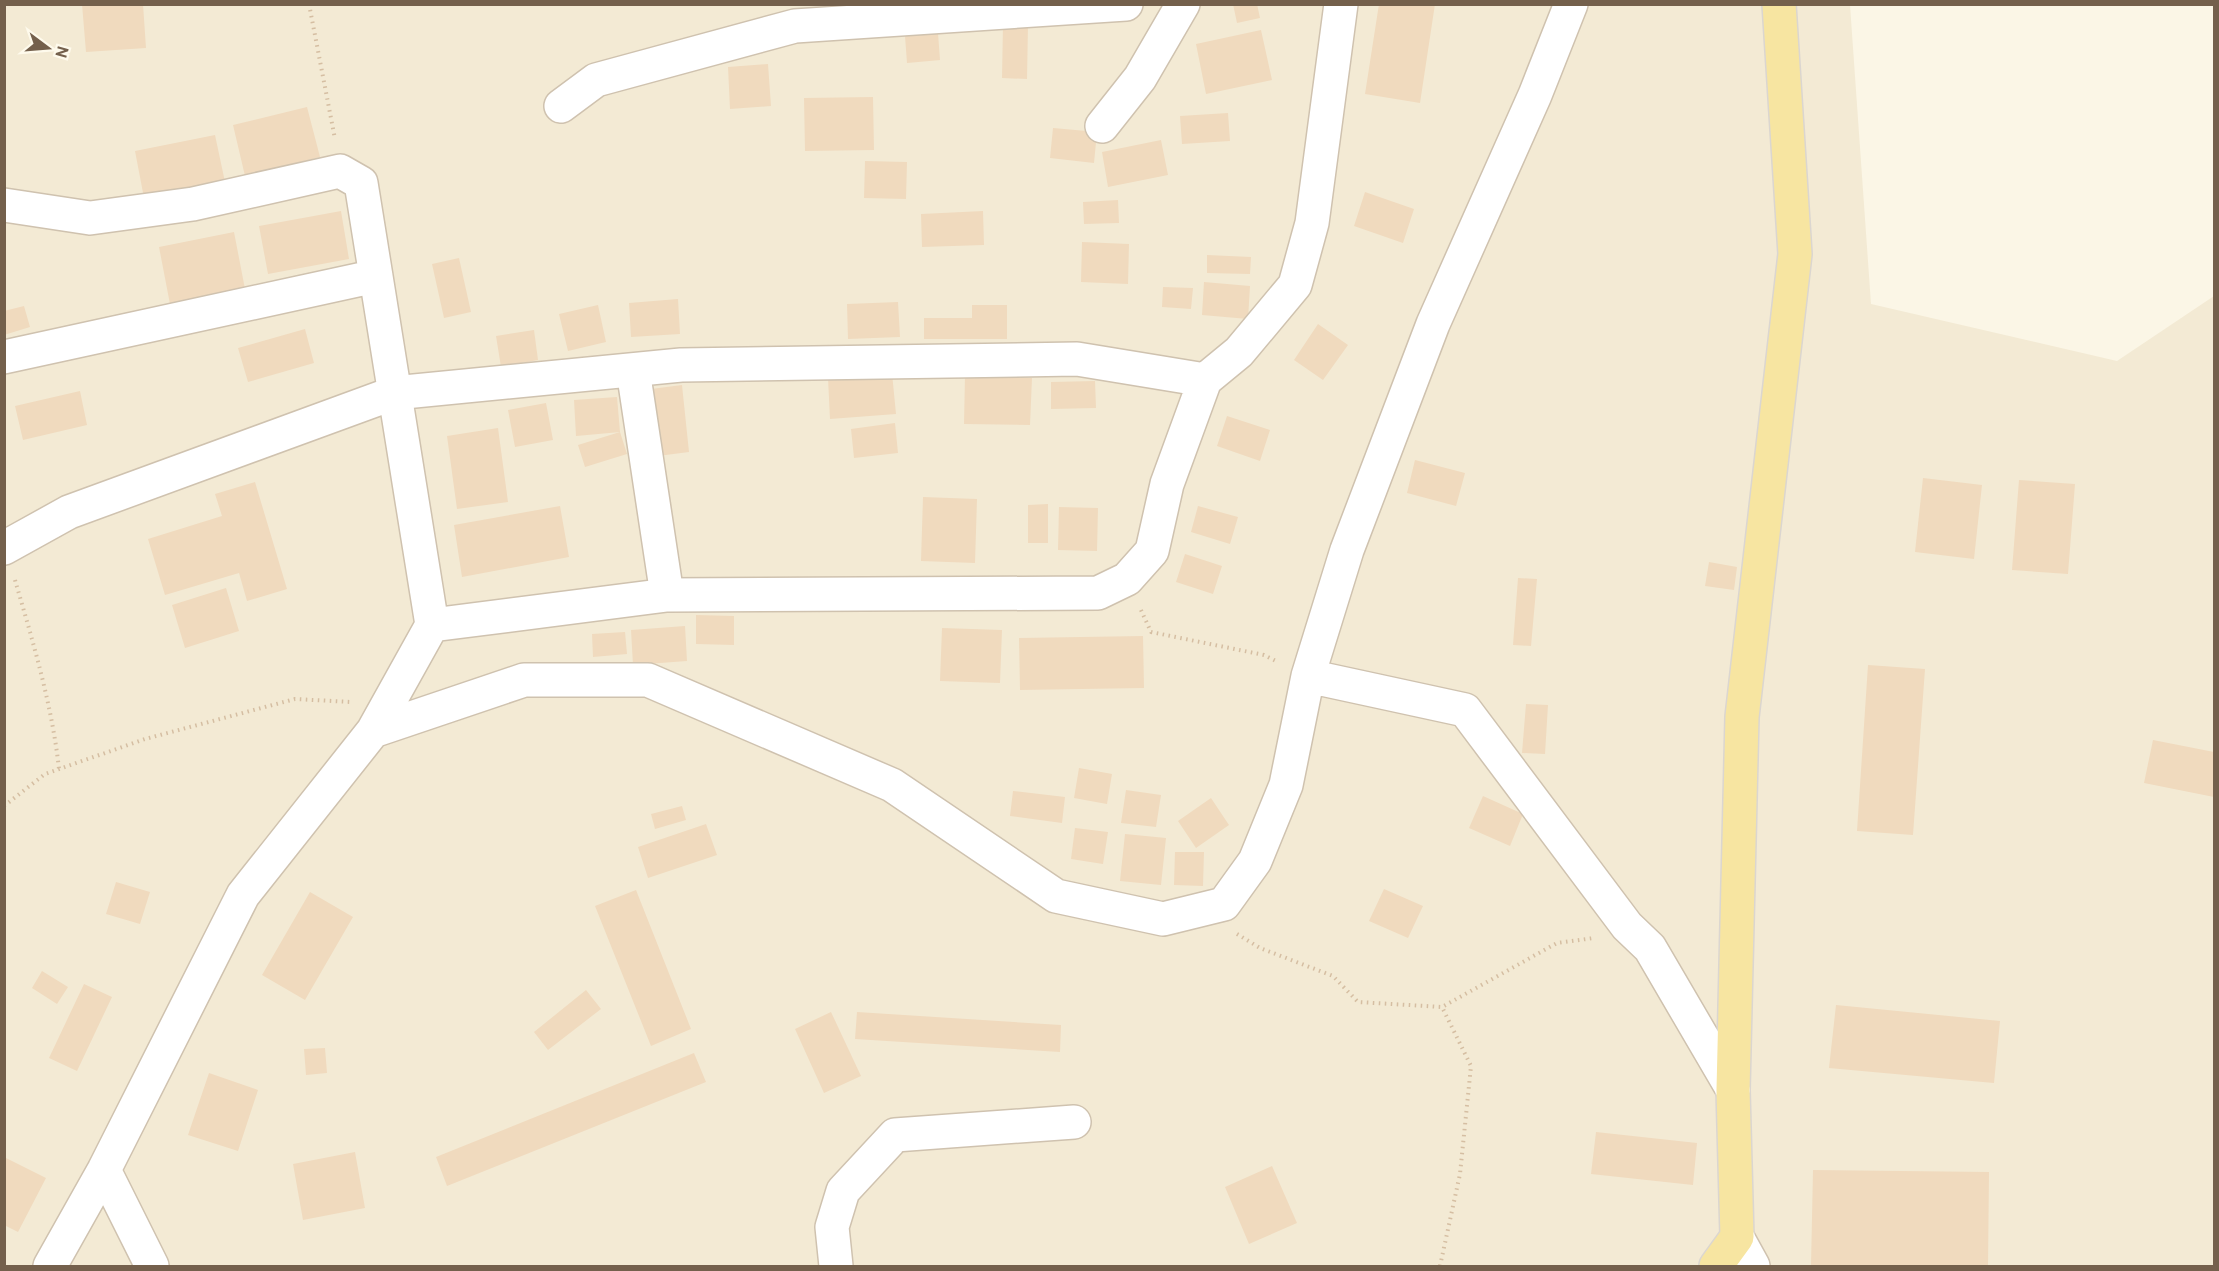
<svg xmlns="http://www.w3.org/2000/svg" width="2219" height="1271" viewBox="0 0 2219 1271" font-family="Overpass,sans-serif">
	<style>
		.residential { fill: #f3ead4 }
		.building { fill: #f0dabe }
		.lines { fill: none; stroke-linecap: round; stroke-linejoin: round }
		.minor-casing { stroke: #cfc2af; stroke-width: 36 }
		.major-casing { stroke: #dbd6d0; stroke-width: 36 }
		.path { stroke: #d5bea2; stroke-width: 4; stroke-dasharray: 1.5 4.5; stroke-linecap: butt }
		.minor { stroke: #fff; stroke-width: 33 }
		.major { stroke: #f7e5a1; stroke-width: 33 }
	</style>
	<rect width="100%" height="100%" fill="#fbf6e6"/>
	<path class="residential" d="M5 5H1850L1871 304 2117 361 2214 296V1266H5Z"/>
	<path class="building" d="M82 4H143L146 48 86 52Z
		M1233 4H1257L1260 18 1237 23Z
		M1379 4H1435L1420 103 1365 94Z
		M1003 24 1028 25 1027 79 1002 78Z
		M1261 30 1272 80 1206 94 1196 44Z
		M938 33 940 60 907 63 905 36Z
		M768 64 771 106 730 109 728 67Z
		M873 97 874 150 805 151 804 98Z
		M307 107 320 157 245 176 233 125Z
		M1228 113 1230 141 1182 144 1180 116Z
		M1053 128 1097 132 1094 163 1050 158Z
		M215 135 225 182 144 198 135 151Z
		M1161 140 1168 175 1108 187 1102 152Z
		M865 161 907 162 906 199 864 198Z
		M1365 192 1414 209 1403 243 1354 226Z
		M1118 200 1119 223 1084 224 1083 202Z
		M341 211 349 259 268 274 259 226Z
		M983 211 984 245 922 247 921 214Z
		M234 232 245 289 170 304 159 247Z
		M1082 242 1129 244 1128 284 1081 282Z
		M1207 255 1251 257 1250 274 1207 273Z
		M459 258 471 312 444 318 432 264Z
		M1204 282 1250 286 1248 319 1202 315Z
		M1163 287 1193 288 1191 309 1162 307Z
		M678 299 680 334 631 337 629 303Z
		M898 302 900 337 848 339 847 304Z
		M598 305 606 342 568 351 559 314Z
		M972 305H1007V339H924V318H972Z
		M24 306 30 327 4 335V311Z
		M1318 324 1348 345 1323 380 1294 360Z
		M305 329 314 363 248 382 238 348Z
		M534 330 538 360 501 367 496 336Z
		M892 373 896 414 830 419 828 378Z
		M965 376 1032 378 1030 425 964 424Z
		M1095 381 1096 408 1051 409V382Z
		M682 385 689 452 658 456 651 389Z
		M80 391 87 425 23 440 15 406Z
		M617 397 620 432 576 436 574 400Z
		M546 403 553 440 515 447 508 410Z
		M1227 416 1270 430 1260 461 1217 446Z
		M895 423 898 453 854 458 851 429Z
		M498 428 508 502 457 509 447 436Z
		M620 432 627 454 585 467 578 445Z
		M1415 460 1465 473 1456 506 1407 493Z
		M1923 478 1982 485 1974 559 1915 552Z
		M2019 480 2075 484 2068 574 2012 570Z
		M255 482 287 589 247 601 239 573 165 595 148 539 222 516 215 494Z
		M923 497 977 499 975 563 921 561Z
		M1048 504V543H1028V505Z
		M560 506 569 557 462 577 454 525Z
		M1198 506 1238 517 1230 544 1191 532Z
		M1059 507 1098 508 1097 551 1058 550Z
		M1185 554 1222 566 1213 594 1176 582Z
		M1709 562 1737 567 1734 590 1705 586Z
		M1518 578 1537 579 1531 646 1513 645Z
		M226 588 239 631 185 648 172 605Z
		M696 615 734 616V645L696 644Z
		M685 626 687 661 633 665 631 630Z
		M942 628 1002 630 1000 683 940 681Z
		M625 632 627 654 593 657 592 634Z
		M1143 636 1144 688 1020 690 1019 638Z
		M1868 665 1925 669 1913 835 1857 831Z
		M1526 704 1548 705 1545 754 1522 753Z
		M2153 740 2214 752V797L2144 783Z
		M1079 768 1112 774 1107 804 1074 798Z
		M1126 790 1161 795 1156 827 1121 823Z
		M1013 791 1065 797 1062 823 1010 816Z
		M1483 796 1523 814 1510 846 1469 828Z
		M1211 798 1229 825 1196 848 1178 821Z
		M682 806 686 820 655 829 651 814Z
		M706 824 717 855 648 878 638 847Z
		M1075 828 1108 832 1103 864 1071 859Z
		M1125 834 1166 838 1161 885 1120 881Z
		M1175 852H1204L1203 886 1174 885Z
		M116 882 150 892 140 924 106 914Z
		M1384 889 1423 906 1408 938 1369 921Z
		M636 890 691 1029 651 1046 595 906Z
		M310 892 353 917 305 1000 262 975Z
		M42 971 68 987 57 1004 32 988Z
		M84 984 112 997 77 1071 49 1058Z
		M586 990 601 1009 548 1050 534 1032Z
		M1836 1005 2000 1021 1994 1083 1829 1068Z
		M831 1012 861 1076 824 1093 795 1029Z
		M857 1012 1061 1025 1060 1052 855 1039Z
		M325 1048 327 1073 306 1075 304 1049Z
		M694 1053 706 1082 447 1186 436 1157Z
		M209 1073 258 1090 238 1151 188 1135Z
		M1596 1132 1697 1143 1693 1185 1591 1174Z
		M355 1152 365 1208 303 1220 293 1164Z
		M4 1157 46 1178 18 1232 4 1225Z
		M1272 1166 1297 1223 1249 1244 1225 1187Z
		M1813 1170 1989 1172 1988 1266H1811Z"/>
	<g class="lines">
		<defs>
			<path id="minor" d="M561 106 596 80 795 26 1126 4
				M1102 126 1140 78 1183 4
				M4 205 90 218 193 204 340 171 361 183 432 625 373 731 243 895 104 1170 50 1266
				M4 357 376 276
				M633 370 667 595
				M4 548 69 512 394 393 681 365 1077 359 1205 380
				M432 625 667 595 1098 593 1127 579 1152 551 1167 484 1205 380 1239 352 1295 285 1312 223 1341 4
				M1308 676 1465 710 1627 926 1650 948 1733 1090
				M373 731 524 680H648L892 785 1056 896 1163 919 1224 904 1255 861 1286 785 1308 676 1347 550 1433 324 1535 95 1571 4
				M104 1170 152 1266
				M1737 1237 1753 1266
				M836 1266 832 1227 843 1191 895 1135 1074 1122"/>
			<path id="major" d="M1716 1266 1737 1237 1733 1090 1742 717 1795 254 1779 4"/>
		</defs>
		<use href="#minor" class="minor-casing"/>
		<use href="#major" class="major-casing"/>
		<path class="path" d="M309 4 335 139
			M15 580C33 642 52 705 59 769
			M1141 610 1151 632 1264 655 1278 662
			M4 806 45 774 145 739 295 699 351 702
			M1237 934 1260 948 1333 976 1358 1002 1442 1007 1557 943 1594 938
			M1440 1266 1460 1174 1471 1066 1442 1007"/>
		<use href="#minor" class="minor"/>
		<use href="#major" class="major"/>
	</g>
	<rect width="2219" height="1271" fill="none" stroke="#74604c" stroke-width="12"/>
	<g transform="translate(48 48) rotate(106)" stroke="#fefaec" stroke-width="4.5" paint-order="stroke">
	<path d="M0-4.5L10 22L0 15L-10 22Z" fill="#74604c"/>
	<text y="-9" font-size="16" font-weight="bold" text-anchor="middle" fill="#74604c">N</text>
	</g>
</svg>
